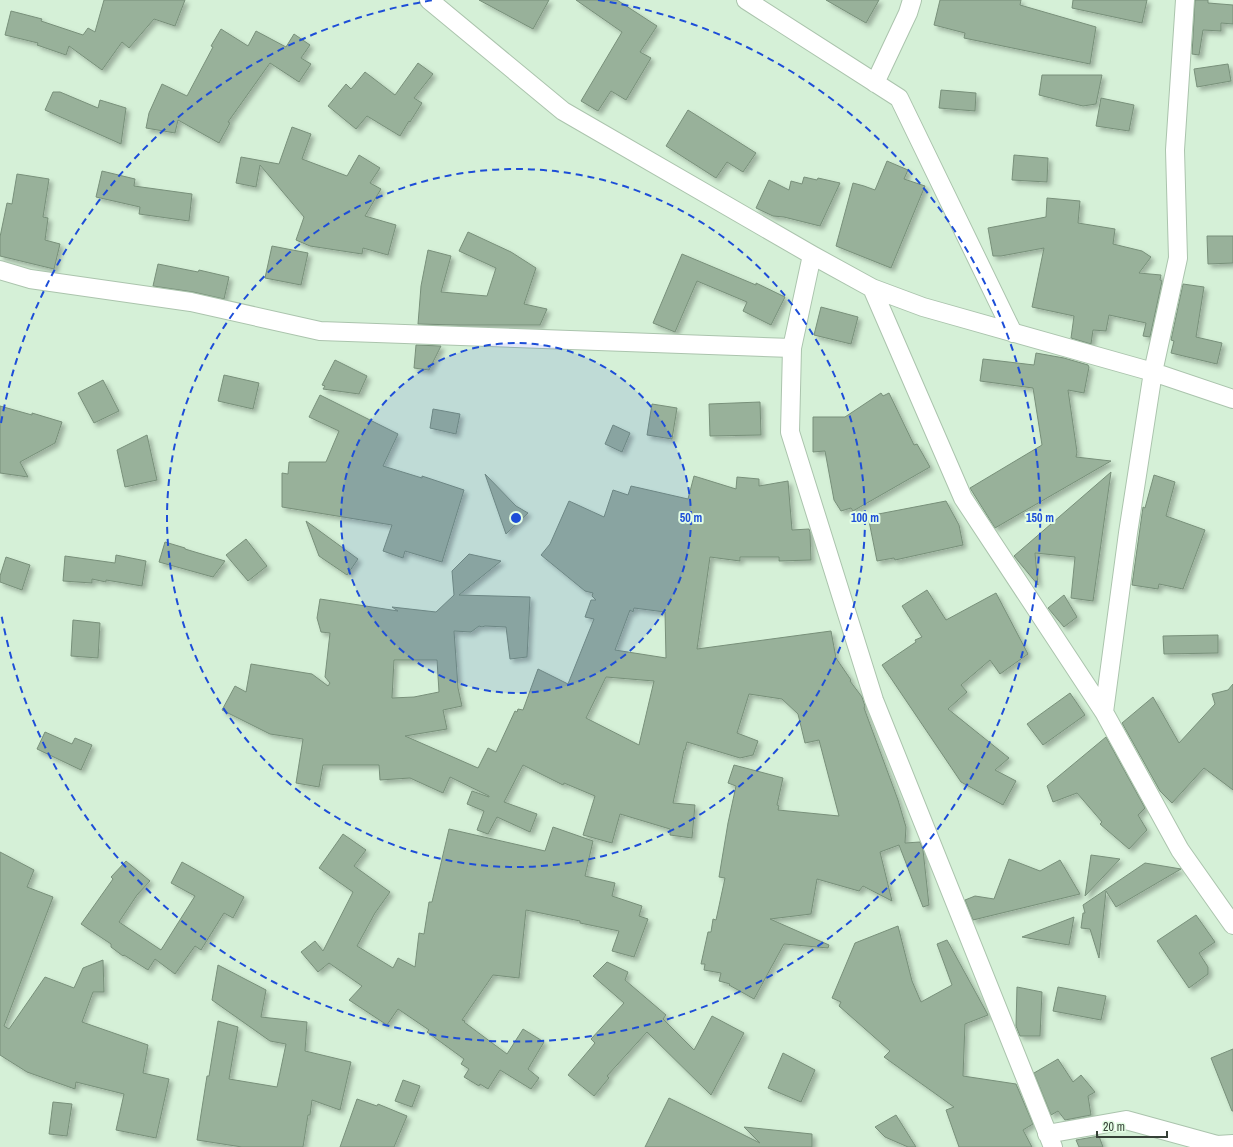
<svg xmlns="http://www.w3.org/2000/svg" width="1233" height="1147" viewBox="0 0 1233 1147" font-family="'Archivo Narrow',sans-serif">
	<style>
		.building { fill: #98b19a; stroke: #78907a; fill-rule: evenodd; filter: url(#shadow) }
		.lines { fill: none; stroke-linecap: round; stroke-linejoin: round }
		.street-casing { stroke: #abc4ad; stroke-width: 20 }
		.street { stroke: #fff; stroke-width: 18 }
		.ring { fill: none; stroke: #1d4ed8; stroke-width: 2; stroke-dasharray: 7 5 }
		.centre { fill: #1d4ed8; stroke: #e3fde4; stroke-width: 2 }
		.ring-label { font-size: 12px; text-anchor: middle; font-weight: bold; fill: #1d4ed8; stroke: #e3fde4; stroke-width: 4; stroke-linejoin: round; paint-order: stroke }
	</style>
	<defs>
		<filter id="shadow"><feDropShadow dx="3.5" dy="3.5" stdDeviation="2" flood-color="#0004"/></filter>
	</defs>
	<rect width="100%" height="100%" fill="#d5f0d7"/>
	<path class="building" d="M104 0H185L175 26 154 19 129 48 122 42 102 70 69 46 66 55 37 45 38 43 5 35 11 11 42 19 41 21 83 35 88 28 95 32Z
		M479 0H549L533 29Z
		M576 0H617L657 26 640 52 651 58 626 100 611 91 598 111 581 101 622 32Z
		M826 0H879L866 23Z
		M940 0H1021L1020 5 1096 27 1090 64 964 38 965 33 934 25Z
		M1073 0H1147L1142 23 1072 8Z
		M1195 0H1208V3L1233 5V24L1221 23V31L1203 30 1199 55 1192 54Z
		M221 29 248 46 256 31 286 47 294 34 310 45 301 58 311 64 299 82 270 63 228 122 230 123 219 143 178 120 175 133 146 128 149 113 162 84 187 96 213 47 211 46Z
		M418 63 433 74 414 98 422 103 410 122 409 121 400 136 367 116 356 129 328 106 346 84 351 89 365 72 395 95Z
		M1228 64 1231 81 1197 87 1194 69Z
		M1042 75H1102L1096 104 1083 106 1039 95Z
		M941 90 976 93 975 111 939 108Z
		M53 92H60L98 108 100 100 126 108 121 144 45 110Z
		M1101 98 1134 105 1129 131 1096 126Z
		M688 110 756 153 743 172 727 162 716 178 666 146Z
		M292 127 311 134 302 159 347 176 359 155 380 168 370 183 381 189 365 216 396 225 388 255 363 248 362 254 310 246 296 240 304 217 260 165 256 187 236 183 241 157 279 164Z
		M1014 155 1048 158 1047 182 1012 180Z
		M887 161 908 170 904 179 925 186 891 268 836 246 853 183 864 186 875 190Z
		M102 171 135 179 134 186 192 194 189 221 139 214 140 207 96 197Z
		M17 174 49 179 43 217 48 218 45 240 60 244 54 269 0 256V237L7 203 12 204Z
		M804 177 817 180 818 178 840 183 820 226 784 217 773 216 756 208 769 180 789 190 791 181 802 184Z
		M1047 198 1080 201 1078 223 1115 229 1113 244 1142 251 1151 257 1139 273 1161 275 1160 280 1162 281 1150 337 1143 336 1146 323 1109 315 1106 331 1093 330 1091 344 1071 338 1074 316 1032 307 1044 248 1001 256H993L988 228 1046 217Z
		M468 232 511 252 536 268 524 304 547 309 540 325H458L418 324 421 286 428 250 451 256 441 292 487 296 496 268 459 251Z
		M1207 236H1233V263L1208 264Z
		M272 246 308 253 301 285 265 278Z
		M682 254 756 285V283L785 297 771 325 743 311 747 302 697 281 675 332 653 323Z
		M158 264 198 272 199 270 229 277 224 299 193 292 153 286Z
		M1183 284 1204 287 1196 337 1222 343 1217 364 1171 353 1174 341 1171 340Z
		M821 307 858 317 851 344 814 335Z
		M416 345 441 346 429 370 414 368Z
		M1036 353 1064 358 1088 365 1089 367 1084 393 1068 390 1077 452 1076 457 1111 461 995 528 970 488 1042 445 1033 388 980 381 983 359 1034 365Z
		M335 360 367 376 359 394 323 389 325 386 322 385Z
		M224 375 259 383 253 409 218 401Z
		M103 380 119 411 94 423 78 393Z
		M881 393 883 396 889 393 914 445 917 444 930 467 853 511 851 508 841 511 834 500 825 451 813 452V417H845Z
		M320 395 398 434 383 466 422 478V476L464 490 442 562 405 551 403 558 383 551 392 525 282 507V473L288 474 289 462H326L339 431 309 417Z
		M760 402 761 435 710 436 709 404Z
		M652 404 677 408 672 439 647 435Z
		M0 406 32 415V413L62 422 55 443 20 462 28 477 0 473Z
		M433 409 460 414 456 434 430 428Z
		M613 425 630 433 622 452 605 444Z
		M147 435 157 480 125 487 117 450Z
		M1111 472 1093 601 1071 598 1075 557 1035 553 1038 585 1014 556Z
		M485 474 516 506 528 513 506 534Z
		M1154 475 1175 482 1166 516 1205 530 1183 589 1159 584 1158 589 1132 585 1143 507 1145 508Z
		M694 476 736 489 737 477 759 479V486L788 481 792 530 809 529 810 532 811 560 779 561V557H740V561L710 557 697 649 831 631 836 658 851 680 850 681 862 697 865 706 864 708 898 800 906 827 905 843 920 842 923 850 929 905 923 907 899 845 880 852 892 901 863 886 859 891 817 879 811 914 770 919 829 945 828 948 784 944 754 999 729 985 730 984 719 981 721 973 704 970 705 964H701L708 932H711L713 919 716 920 725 878 719 877 728 823 736 786 728 783 734 765 783 778 777 805 779 806 778 810 839 816 819 740 805 743 798 714 782 699 749 694 737 733 758 741 753 755 740 758 687 742 685 750H684L673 803 695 805 692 838 670 835V829L620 814 612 843 583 835 595 796 564 783 563 785 523 765 504 802 537 814 530 832 497 817 488 834 477 830 484 811 467 804 472 791 489 797V796L450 777 443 793 410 778 380 780 379 765H323L319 787 296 783 303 739 270 734 222 710 235 686 246 692 251 664 312 674 328 686 330 683 325 677 330 633 321 632 317 618 320 599 398 611 392 607 436 612 454 595 452 571 469 554 501 561 459 595 530 597 527 657 510 659 506 627 485 626 482 627 479 626 471 632 454 631 458 688 462 706 443 710 447 729 405 736 478 768 488 748 496 752 515 711 517 712 518 709 523 710 538 669 568 684 594 619 585 617 591 600H596L592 596 593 593 585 591 541 555 550 544 569 501 604 517 613 490 628 495 631 486 688 499ZM634 608 665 612 666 658 615 650 630 610 633 612ZM394 660H437L439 692 414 697 392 698ZM606 677 654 681 639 745 586 718Z
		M946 501 959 525 963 545 895 560 894 558 877 561 868 516Z
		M306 521 358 559 347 575 319 556Z
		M246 539 267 566 248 581 226 555Z
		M165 542 185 548V549L225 561 213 577 159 562Z
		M116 555 146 561 142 586 106 580V582L92 579V583L63 581 65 556 115 563Z
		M6 557 30 565 22 590 0 582V576Z
		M927 590 946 620 996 593 1028 654 1000 674 990 660 961 685 967 692 948 709 1009 758 995 770 1016 781 1003 805 961 782 882 665 916 642 915 640 922 637 902 606Z
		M1064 595 1077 617 1064 627 1048 608Z
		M73 620 100 623 98 658 71 656Z
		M1218 635V653L1164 654 1163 636Z
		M1233 684V790L1204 768 1172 803 1160 791 1122 723 1153 697 1179 743 1215 704 1212 694 1228 690Z
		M1070 693 1085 715 1043 745 1027 724Z
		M45 732 72 744 75 738 92 745 81 770 37 749Z
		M1106 737 1145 808 1138 815 1147 830 1129 849 1100 824 1102 822 1077 793 1053 802 1047 786Z
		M553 827 593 841 585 876 615 883 612 896 642 906 639 916 648 919 634 957 612 951 619 931 580 923V921L526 910 519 978 493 975 462 1020 465 1021 464 1022 507 1054 523 1029 544 1042 528 1069 539 1078 531 1089 500 1070 488 1089 480 1084 479 1086 464 1077 469 1069 461 1064 464 1059 427 1032 429 1030 398 1009 387 1025 349 1000 362 986 329 963 318 972 301 952 315 941 323 951 353 892 319 868 343 834 366 850 354 866 390 892 375 913 357 946 393 968 398 958 415 967 419 933 424 934 429 902H432L449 829 545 851Z
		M0 852 34 870 27 887 53 897 4 1026 9 1029 45 977 74 988 83 968 103 960 104 992H93L82 1022 148 1045 143 1073 169 1079 156 1138 116 1130 124 1094 76 1082 75 1089 27 1072 0 1055Z
		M1091 855 1120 859 1085 896Z
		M1009 859 1040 871 1060 860 1080 894 973 920 965 900 975 896 994 899Z
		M126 861 150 881 137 895 119 922 161 950 195 896 171 883 182 862 244 897 233 918 224 913 201 950 195 946 175 974 155 959 148 970 124 955 123 956 111 947V944L81 924 113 879 111 877Z
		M1145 863 1181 869 1116 907 1106 891 1099 958 1090 929 1081 928 1083 913H1085L1083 905Z
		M1196 915 1215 942 1199 953 1208 967V974L1189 988 1157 941Z
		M1074 917 1069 945 1022 937Z
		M898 926 912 981 921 1002 952 985 937 944 947 940 988 1015 965 1024 963 1076 1016 1084 1033 1124 1023 1130 1032 1147H959L946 1110 954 1107 884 1057 890 1051 839 1006 841 1002 832 998 855 943Z
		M607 962 628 972 625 980 666 1015 663 1019 694 1050 712 1016 744 1033 711 1095 647 1032 607 1076 609 1078 594 1096 568 1075 595 1043 591 1039 624 1003 593 976Z
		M218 965 266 990 261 1017 307 1022 305 1051 351 1062 340 1110 312 1100 310 1115H308L303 1147H242L197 1140 207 1076H209L218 1021 238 1027 229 1079 277 1087 286 1044 270 1041 212 1000Z
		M1017 987 1042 992 1040 1036H1020L1016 1026Z
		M1058 987 1106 996 1101 1020 1053 1011Z
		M1233 1049V1111H1232L1211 1058Z
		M783 1053 815 1070 801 1102 768 1088Z
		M1058 1059 1073 1082 1081 1075 1095 1092 1088 1096 1091 1115 1065 1120 1058 1111 1051 1115 1034 1073Z
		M403 1080 420 1086 412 1107 395 1101Z
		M669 1098 760 1143 744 1127 812 1134V1147H645Z
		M357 1099 377 1106 378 1104 407 1116 394 1147H340Z
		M53 1102 72 1104 67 1136 49 1134Z
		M896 1115 916 1147H908L885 1137 875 1127Z
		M1099 1136 1103 1147H1079L1076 1140Z"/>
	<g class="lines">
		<defs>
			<path id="street" d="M429 0 563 111 812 255 872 288 923 307 1153 372 1233 399
				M746 0 899 98 1013 333
				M875 83 908 13 912 0
				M812 255 792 348 790 432 874 700 1053 1147
				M0 270 30 279 191 302 320 331 792 348
				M872 288 963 498 1104 712 1180 850 1233 925
				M1104 712 1128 533 1153 372 1178 258 1175 150 1185 0
				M1047 1134 1126 1120 1217 1145 1233 1144"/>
		</defs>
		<use href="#street" class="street-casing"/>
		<use href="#street" class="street"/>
	</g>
	<circle cx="516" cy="518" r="175" fill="#1d4ed8" fill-opacity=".12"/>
	<g class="ring">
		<circle cx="516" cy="518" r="175"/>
		<circle cx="516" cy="518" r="349"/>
		<path d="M1 423A524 524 0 0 1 434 0M598 0A524 524 0 1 1 1 613"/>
	</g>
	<circle cx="516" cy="518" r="6" class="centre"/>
	<g class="ring-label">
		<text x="691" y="522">50 m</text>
		<text x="865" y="522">100 m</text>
		<text x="1040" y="522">150 m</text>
	</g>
	<path d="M1097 1131v6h70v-6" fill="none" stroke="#364037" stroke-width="2"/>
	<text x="1103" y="1131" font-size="12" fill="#364037" stroke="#e3fde4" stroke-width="3" paint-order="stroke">20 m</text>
</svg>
